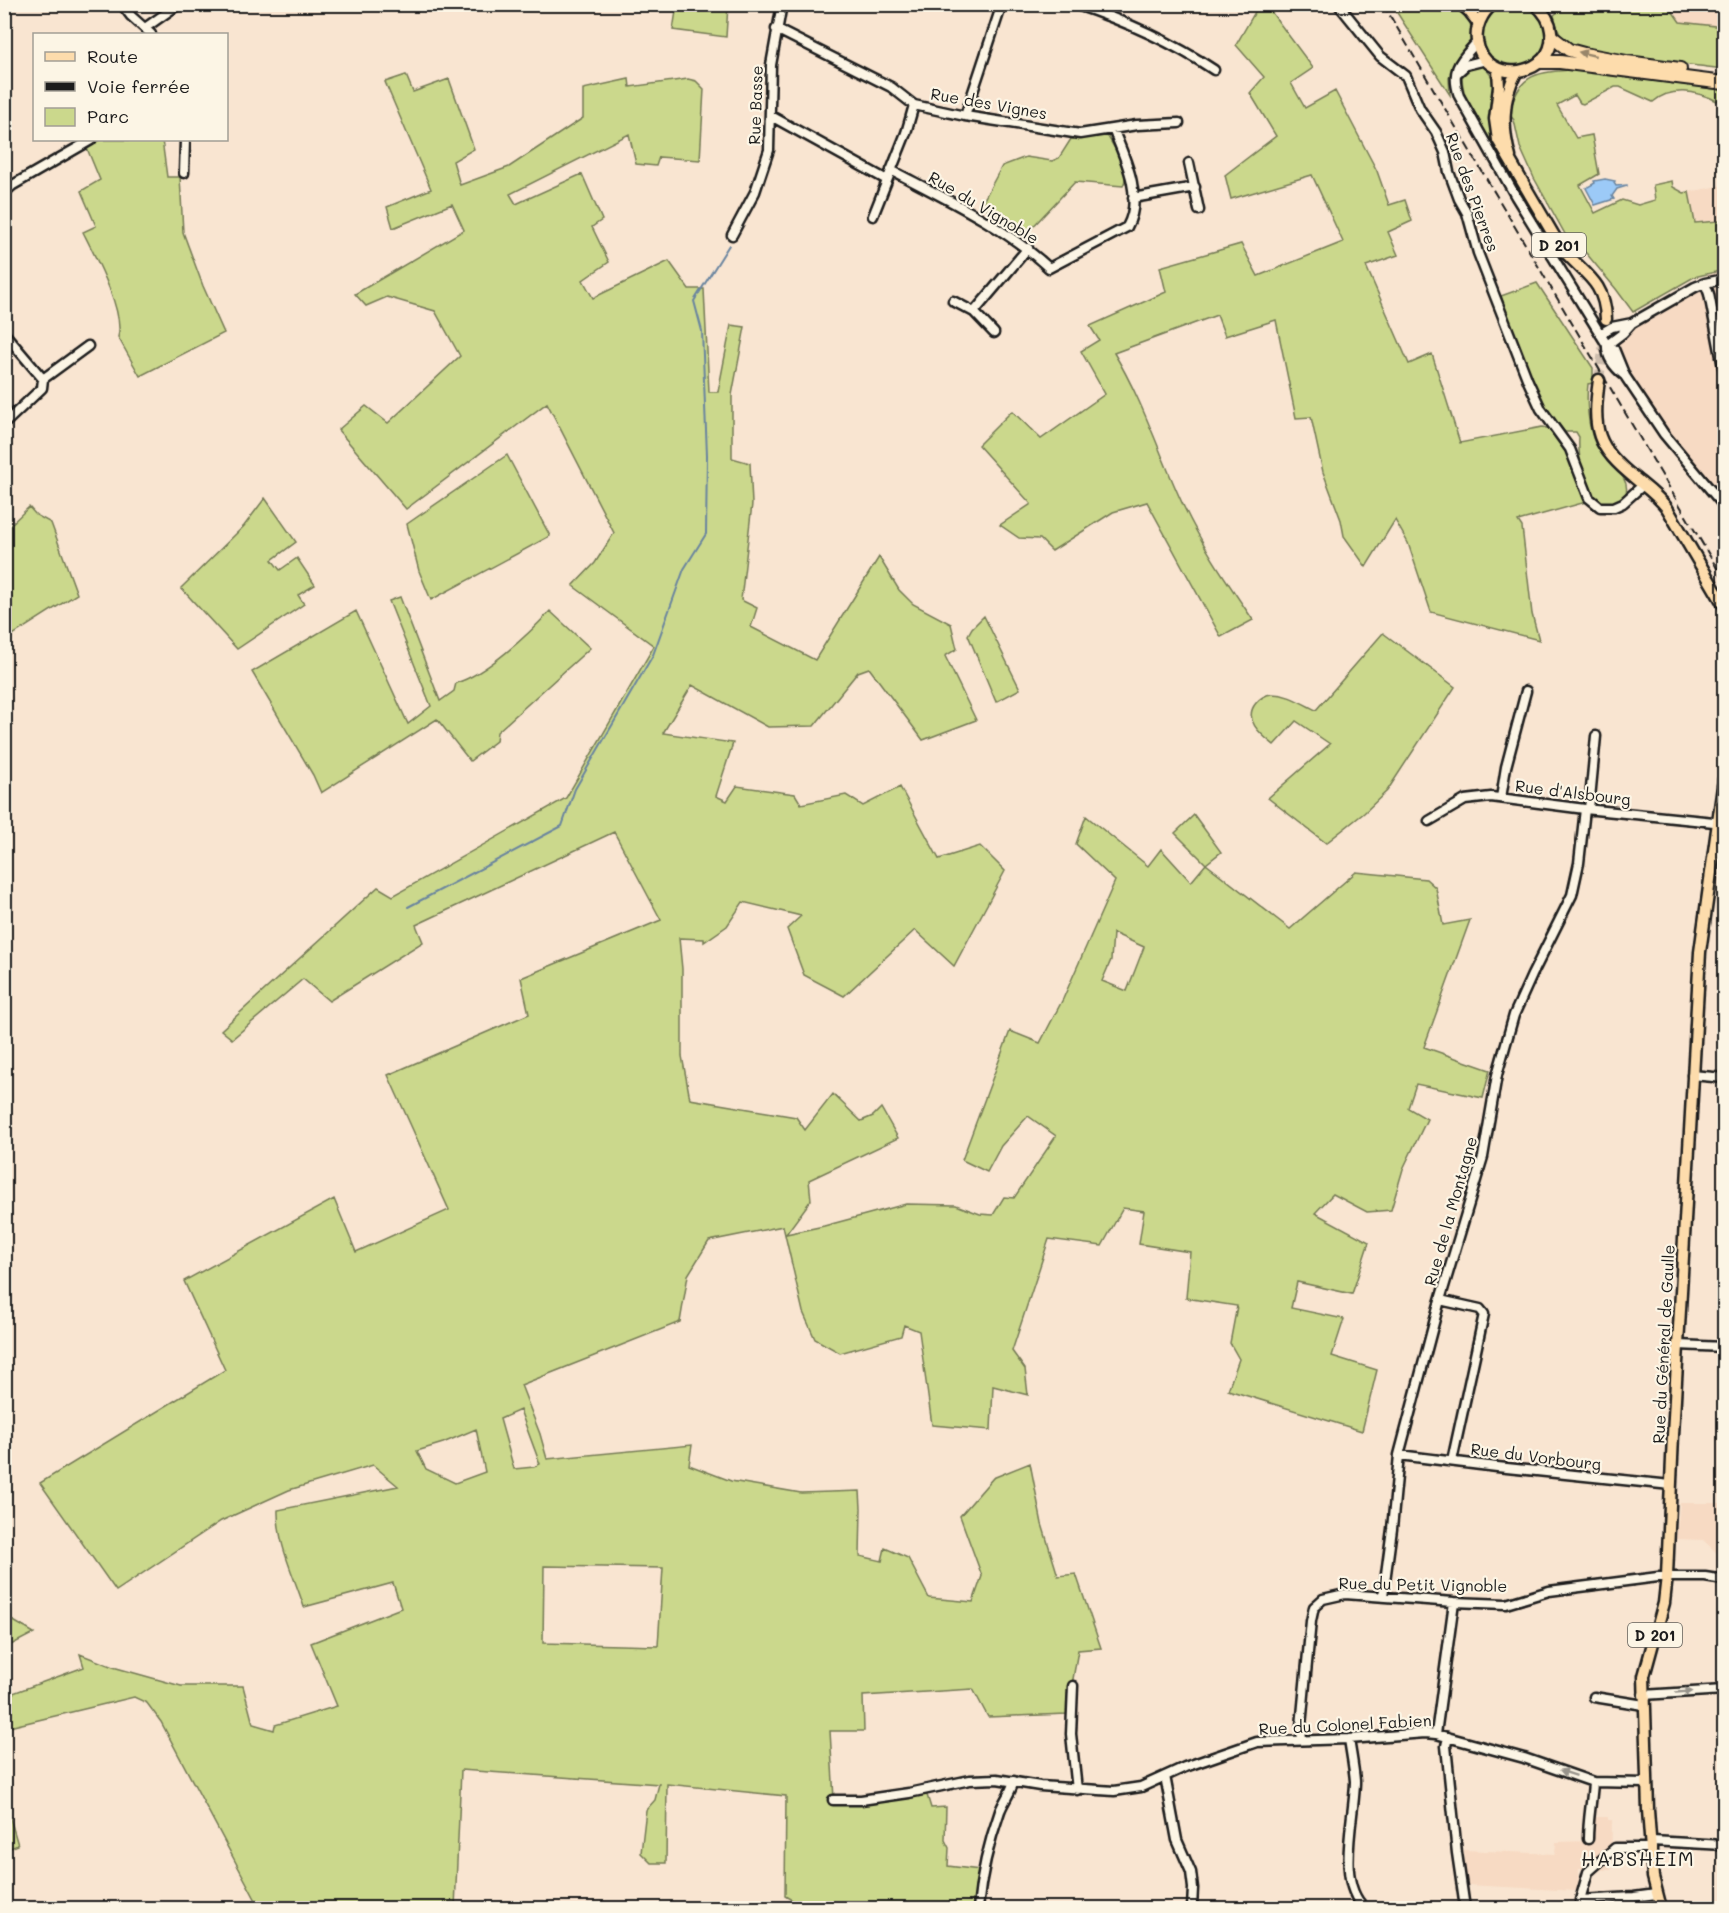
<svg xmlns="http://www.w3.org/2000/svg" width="1729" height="1913" viewBox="0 0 1729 1913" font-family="Mali,sans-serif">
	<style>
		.built { fill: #f7dac3 }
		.green { fill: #cbd88c; stroke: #747a54; stroke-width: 1.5; fill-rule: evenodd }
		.water { fill: #9ccaf7; stroke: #69849f; stroke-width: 1.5 }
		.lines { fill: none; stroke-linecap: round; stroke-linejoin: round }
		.stream { stroke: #69849f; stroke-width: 2 }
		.major-tunnel { stroke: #cdbdad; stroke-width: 10; stroke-dasharray: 10 5; stroke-linecap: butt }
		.minor-casing { stroke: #1c1c1c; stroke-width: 13 }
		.major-casing { stroke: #1c1c1c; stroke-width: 15 }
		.highway-casing { stroke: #1c1c1c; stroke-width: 16 }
		.minor { stroke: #fcf5e5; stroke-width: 8 }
		.major { stroke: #fddcac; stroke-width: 10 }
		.highway { stroke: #fddcac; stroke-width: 12 }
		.rail { stroke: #1c1c1c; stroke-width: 2; stroke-dasharray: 9 4.5; stroke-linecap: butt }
		.oneway { fill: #98866b }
		.oneway2 { fill: #97938b }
		.labels { text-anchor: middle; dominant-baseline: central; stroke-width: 4.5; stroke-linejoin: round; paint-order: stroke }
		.shield { fill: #fcf5e5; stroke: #5f5d58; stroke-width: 1.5 }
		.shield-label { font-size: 15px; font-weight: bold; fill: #1c1c1c }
		.street-label { font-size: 16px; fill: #1c1c1c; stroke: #fcf5e5 }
		.quarter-label { font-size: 20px; letter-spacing: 1.5px; fill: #1c1c1c; stroke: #fcf5e5 }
	</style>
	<rect width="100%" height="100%" fill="#f9e5d1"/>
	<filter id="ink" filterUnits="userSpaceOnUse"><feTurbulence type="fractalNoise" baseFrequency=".0167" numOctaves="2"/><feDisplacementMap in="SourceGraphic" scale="12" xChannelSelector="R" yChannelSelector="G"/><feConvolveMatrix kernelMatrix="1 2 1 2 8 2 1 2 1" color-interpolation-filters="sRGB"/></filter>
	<g filter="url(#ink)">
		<path class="built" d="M1668 5H1724V27L1680 22Z
			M1724 185V498L1652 412 1610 332 1707 276 1689 192Z
			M1680 1503H1724V1577L1716 1575 1717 1553 1703 1540 1676 1539Z
			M1591 1817H1608V1820H1612L1611 1870 1579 1869 1578 1891 1467 1885 1464 1850 1555 1854 1556 1842 1591 1841Z"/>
		<path class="green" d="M1482 35a32 32 0 1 1 64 0a32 32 0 1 1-64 0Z
			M677 5H728L726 37 673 30Z
			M1259 5H1266L1313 68 1291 83 1305 108 1335 91 1377 171 1389 205 1405 200 1412 221 1388 232 1398 255 1366 266 1409 364 1432 354 1460 443 1542 427 1551 429 1571 458 1586 502 1518 521 1522 527 1532 614 1539 640 1431 612 1408 543 1395 520 1366 567 1344 536 1341 520 1323 472 1311 417 1296 418 1276 320 1225 336 1217 315 1114 353C1143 401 1160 456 1184 507 1203 547 1228 583 1253 620L1221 637 1147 502 1113 512 1052 551 1040 539 1019 538 1000 525 1031 504 978 445 1012 411 1041 439 1105 394 1081 351 1099 340 1090 326 1166 292 1160 267 1241 244 1258 276 1343 242 1312 175 1231 199 1225 175 1276 136 1250 93 1264 77 1236 45Z
			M1392 5H1452L1465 14 1470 21 1472 37 1470 44 1458 59 1449 78 1450 95Z
			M1568 5H1668L1680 22 1724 27V69C1692 64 1587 57 1565 40 1558 35 1556 24 1554 15Z
			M1473 66 1484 67C1501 85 1492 87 1490 107 1489 124 1493 143 1502 158L1499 160C1486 137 1462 104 1462 77Z
			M1569 70 1724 90V98L1717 101C1697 91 1671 86 1653 102L1620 87H1615L1583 104 1580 103 1575 95 1557 105 1576 138 1592 135 1599 174 1580 185 1595 213 1622 200 1638 205 1655 200 1653 185 1672 181 1673 187 1684 193 1689 192 1695 223 1719 221 1724 249V270L1694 277 1633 312 1616 289 1586 253 1565 234 1534 178 1520 147 1514 120 1509 114C1519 76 1531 73 1569 70Z
			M406 75 413 92 449 79 474 149 453 161 460 185 509 167 583 118V89L629 79 630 87 688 79 696 81 704 89 700 160 659 157 656 166 636 164 629 134 510 194 516 204 582 174 602 220 592 227 609 262 583 280 593 298 669 261 689 289H704L709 392H718L731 325 745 327 732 395V458L750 463 752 504 741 600 757 608 751 627 815 660 879 557 899 590 913 604 951 624 957 649 945 656 976 720 923 740 869 668 858 672 814 726 768 727 692 685 663 733 733 743 716 796 727 801 737 786 795 794 801 804 846 795 863 806 900 787 939 859 980 846 1005 871 954 966 915 930 844 996 804 975 787 929 801 916 743 902 727 926 704 942V939L679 938 682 969V1056L690 1099 796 1117 805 1130 833 1094 861 1121 873 1116 881 1108 898 1138 809 1180 811 1200 786 1234 824 1226 906 1204 956 1205 980 1214 993 1215 1004 1197 1014 1198 1056 1136 1028 1116 1001 1146 987 1172 962 1160 1010 1031 1040 1043 1063 999 1115 881 1076 844 1086 816 1148 866 1161 849 1191 882 1206 864 1175 833 1194 815 1221 852 1206 864 1290 929 1356 872 1426 879 1436 888 1443 925 1470 920 1424 1047 1490 1070 1483 1098 1416 1084 1408 1108 1427 1119 1403 1169 1391 1210 1367 1212 1333 1194 1315 1213 1369 1242 1352 1294 1297 1282 1291 1308 1344 1319 1332 1356 1377 1370 1362 1431 1228 1390 1239 1359 1230 1343 1237 1306 1186 1298 1190 1252 1139 1244 1144 1211 1123 1208 1102 1246 1049 1239 1012 1351 1025 1369 1028 1395 993 1386 991 1430 932 1425 919 1331 904 1325 901 1336 840 1353 815 1339 803 1312 783 1226 709 1241 688 1275 680 1322 521 1385 540 1434 547 1459 692 1445 689 1465 731 1481 801 1493 860 1491 861 1508 860 1556 882 1561 885 1548 908 1558 929 1598 973 1602 982 1576 960 1516 993 1478 1030 1463 1042 1524 1058 1576 1076 1574 1101 1648 1078 1650 1067 1714 988 1717 973 1689 863 1696 864 1731H830L834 1799 927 1795 931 1808 946 1807 945 1840 949 1848 948 1866 980 1870 976 1908H819L802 1906 785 1896 786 1796 667 1784 666 1863H651L641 1853 646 1810 655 1800 659 1784 461 1770 455 1908H260L161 1722 147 1703 134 1697 5 1728V1696L84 1667 80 1654 113 1667 181 1686H243L253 1724 274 1730 275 1725 337 1706 311 1643 401 1608 393 1583 304 1607C294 1575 277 1544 278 1510L398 1486 373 1465 289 1490 221 1521 116 1591 40 1483 225 1370 184 1281 334 1199 356 1252 449 1210 388 1075 529 1014 521 978 661 920 614 832 416 925 423 942 329 1001 303 979 232 1039 221 1030 378 887 393 896 566 798 654 646 573 586 595 563 614 533 547 403 406 509 338 430 366 406 388 423 460 356 435 311 387 297 366 306 355 294 464 230 452 204 393 228 387 207 431 189 385 82ZM1113 933 1144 947 1127 991 1102 981 1111 960ZM520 1410 540 1464 534 1467 514 1469 500 1419ZM476 1429 485 1472 455 1483 426 1469 417 1451 443 1443ZM544 1566 663 1568 658 1646 543 1643Z
			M1107 135C1115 150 1131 170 1123 186L1075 182 1026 234 981 205 1002 166 1026 157 1052 161 1059 158 1071 139Z
			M100 140H162L167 177H180L183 232 203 286 224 333 140 376 118 337C125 312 95 256 83 232L96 226 81 191 100 180 86 146Z
			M1537 283 1593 368V383L1588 384C1586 401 1588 427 1595 443 1603 461 1634 476 1625 496L1613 504C1606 503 1600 503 1595 498 1582 488 1578 452 1579 437L1576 432H1565C1530 395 1518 344 1501 296Z
			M507 455 550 536 431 600 419 571 407 524Z
			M265 498 296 542 272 560 280 570 297 558 315 585 298 595 304 604 237 649 181 588 244 526Z
			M29 507 36 515 51 523 77 594 5 640V530Z
			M400 597 440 701 454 691 456 683C486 674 528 635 550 611L590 648 497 732 496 741 470 761 437 719 321 793 313 775 252 672 356 611 408 724 431 706 389 601Z
			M984 616 1020 689 996 702 968 635 972 628Z
			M1383 633 1455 687 1387 791 1364 813 1326 843 1268 798 1330 744 1296 721 1274 745C1262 735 1242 720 1256 703 1259 699 1266 694 1272 694 1289 694 1301 703 1316 710Z
			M5 1616 34 1633 5 1648Z
			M4 1797 18 1845 5 1850H4Z"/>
		<path class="water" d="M1605 179 1615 181 1614 183 1616 186 1627 185V186L1617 189 1612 196 1614 199 1595 205 1586 188 1595 183 1594 181Z"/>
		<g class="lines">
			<path class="stream" d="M408 907 562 826 575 789 653 655 684 569 706 534 707 455 702 331 694 301 729 245"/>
			<path class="major-tunnel" d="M1599 380 1605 336"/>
			<defs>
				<path id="minor" d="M122 4 131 16 151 34
					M1074 4C1123 20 1172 42 1214 70
					M1338 4 1380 56 1406 76 1420 109 1436 132 1445 152 1449 172 1459 199 1467 213 1478 253 1528 381 1541 409 1570 449 1589 498 1600 507H1614L1623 503 1643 485
					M4 5 6 4
					M145 28 179 4
					M776 29 891 87 914 105 965 116 1080 134 1137 125 1179 123
					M1477 42C1460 61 1450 69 1459 96L1516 197 1607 345 1623 333 1632 323 1612 327 1600 334
					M1457 73 1466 65 1486 60
					M771 116 887 180
					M965 116 1002 4
					M1189 163 1199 210
					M891 170C946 199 1004 226 1049 268L1127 227C1144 197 1125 158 1113 129
					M184 173 185 140
					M4 193 13 185 91 140
					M1133 198 1195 187
					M873 216 906 133 914 105
					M732 235 755 192 769 150 771 65 782 4
					M1705 283 1709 294 1724 372
					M953 301 974 312 1028 248
					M974 312 994 333
					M1632 323 1695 287 1705 283 1724 279
					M4 333 43 379 42 388 4 424
					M1607 345 1614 349 1625 376C1615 368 1606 358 1607 345Z
					M1625 376 1664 434 1724 506
					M43 379 88 346
					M1501 798 1506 767 1526 691
					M1589 809 1596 736
					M1429 821 1465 800 1491 797 1585 809 1724 823
					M1692 1075 1724 1078
					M1440 1300 1480 1309 1484 1314 1452 1461
					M1678 1345 1724 1347
					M1399 1455 1497 1467 1671 1485
					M1383 1596 1392 1529 1399 1455 1440 1300 1483 1157 1497 1075 1514 1015 1532 975 1572 895 1579 863 1585 809
					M1073 1686 1071 1734 1077 1790
					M1643 1695 1724 1690
					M1594 1697 1644 1705
					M1436 1734 1454 1602
					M1448 1737 1446 1746 1457 1853 1465 1908
					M1349 1739C1351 1753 1354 1768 1355 1781 1355 1816 1335 1883 1365 1908
					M1302 1740 1301 1726 1311 1621 1314 1607 1323 1599 1345 1594 1454 1602 1506 1604 1549 1591 1658 1577H1705L1724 1580
					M1165 1776 1177 1840 1191 1872 1193 1888 1192 1908
					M833 1800H861L909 1793 970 1780 997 1779 1040 1786 1114 1791 1141 1787 1185 1767 1257 1742 1349 1739 1425 1733 1436 1734 1524 1758 1593 1782 1646 1783
					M1588 1839C1588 1819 1592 1801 1593 1782
					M1652 1841 1724 1845
					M1652 1848H1615L1588 1872 1580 1900 1634 1897 1656 1894
					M978 1908C981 1876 989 1842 1000 1811 1004 1801 1011 1792 1014 1781"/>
				<path id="major" d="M1461 4 1469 11 1479 24
					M1493 4C1482 13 1475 27 1477 41 1484 88 1558 77 1551 31 1550 20 1544 12 1535 4
					M1498 69 1499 87 1495 119 1498 140 1560 246C1581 273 1605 279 1606 319
					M1510 157C1502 129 1502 98 1516 73
					M1599 380C1592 430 1596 447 1636 479 1647 488 1658 496 1667 508L1724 605
					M1661 1908 1653 1877 1648 1810 1644 1676 1664 1603 1667 1576 1673 1435 1700 952 1724 779"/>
				<path id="highway" d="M1552 37 1569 50 1584 54 1627 62 1680 69
					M1541 62H1560L1724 83"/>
			</defs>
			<use href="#minor" class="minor-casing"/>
			<use href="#major" class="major-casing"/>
			<use href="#highway" class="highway-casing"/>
			<use href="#minor" class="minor"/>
			<use href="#major" class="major"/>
			<use href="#highway" class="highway"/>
			<path class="rail" d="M1383 4 1724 580"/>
		</g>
		<defs><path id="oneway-solid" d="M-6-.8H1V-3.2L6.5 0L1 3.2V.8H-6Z" transform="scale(1.5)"/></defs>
		<use class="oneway" href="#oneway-solid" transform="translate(1587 54) rotate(-167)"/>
		<g class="oneway2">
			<use href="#oneway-solid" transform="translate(1684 1692) rotate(-3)"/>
			<use href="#oneway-solid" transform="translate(1568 1773) rotate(-161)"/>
		</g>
	</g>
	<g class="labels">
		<g class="shield">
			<rect x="1532" y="233" width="54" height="24" rx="4.5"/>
			<rect x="1628" y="1623" width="54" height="24" rx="4.5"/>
		</g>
		<g class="shield-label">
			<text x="1559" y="245">D 201</text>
			<text x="1655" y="1635">D 201</text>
		</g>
		<g class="street-label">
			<text transform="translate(989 103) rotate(10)">Rue des Vignes</text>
			<text transform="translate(755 105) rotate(-88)">Rue Basse</text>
			<text transform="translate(1473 192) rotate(70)">Rue des Pierres</text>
			<text transform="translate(984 207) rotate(31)">Rue du Vignoble</text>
			<text transform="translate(1573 792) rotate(7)">Rue d'Alsbourg</text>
			<text transform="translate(1450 1211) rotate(-74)">Rue de la Montagne</text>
			<text transform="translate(1663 1344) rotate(-87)">Rue du Général de Gaulle</text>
			<text transform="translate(1536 1456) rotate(7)">Rue du Vorbourg</text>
			<text transform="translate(1423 1584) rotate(1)">Rue du Petit Vignoble</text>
			<text transform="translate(1345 1724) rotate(-3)">Rue du Colonel Fabien</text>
		</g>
		<g class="quarter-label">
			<text x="1638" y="1858">HABSHEIM</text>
		</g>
	</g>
	<rect width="1729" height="1913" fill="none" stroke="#fcf5e5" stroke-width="24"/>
	<rect x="12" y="12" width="1705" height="1889" fill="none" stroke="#1c1c1c" stroke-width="2" filter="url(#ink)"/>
	<rect x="33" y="33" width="195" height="108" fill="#fcf5e5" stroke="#a29e95" stroke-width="1.5"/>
	<rect x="45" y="52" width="30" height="9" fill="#fddcac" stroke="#a29e95" stroke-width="1.5"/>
	<text x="87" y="63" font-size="18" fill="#1c1c1c">Route</text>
	<rect x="45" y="82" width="30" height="9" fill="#1c1c1c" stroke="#a29e95" stroke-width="1.5"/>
	<text x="87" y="93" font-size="18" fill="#1c1c1c">Voie ferrée</text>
	<rect x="45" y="108" width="30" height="18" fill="#cbd88c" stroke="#a29e95" stroke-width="1.5"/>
	<text x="87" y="123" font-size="18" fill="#1c1c1c">Parc</text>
</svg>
